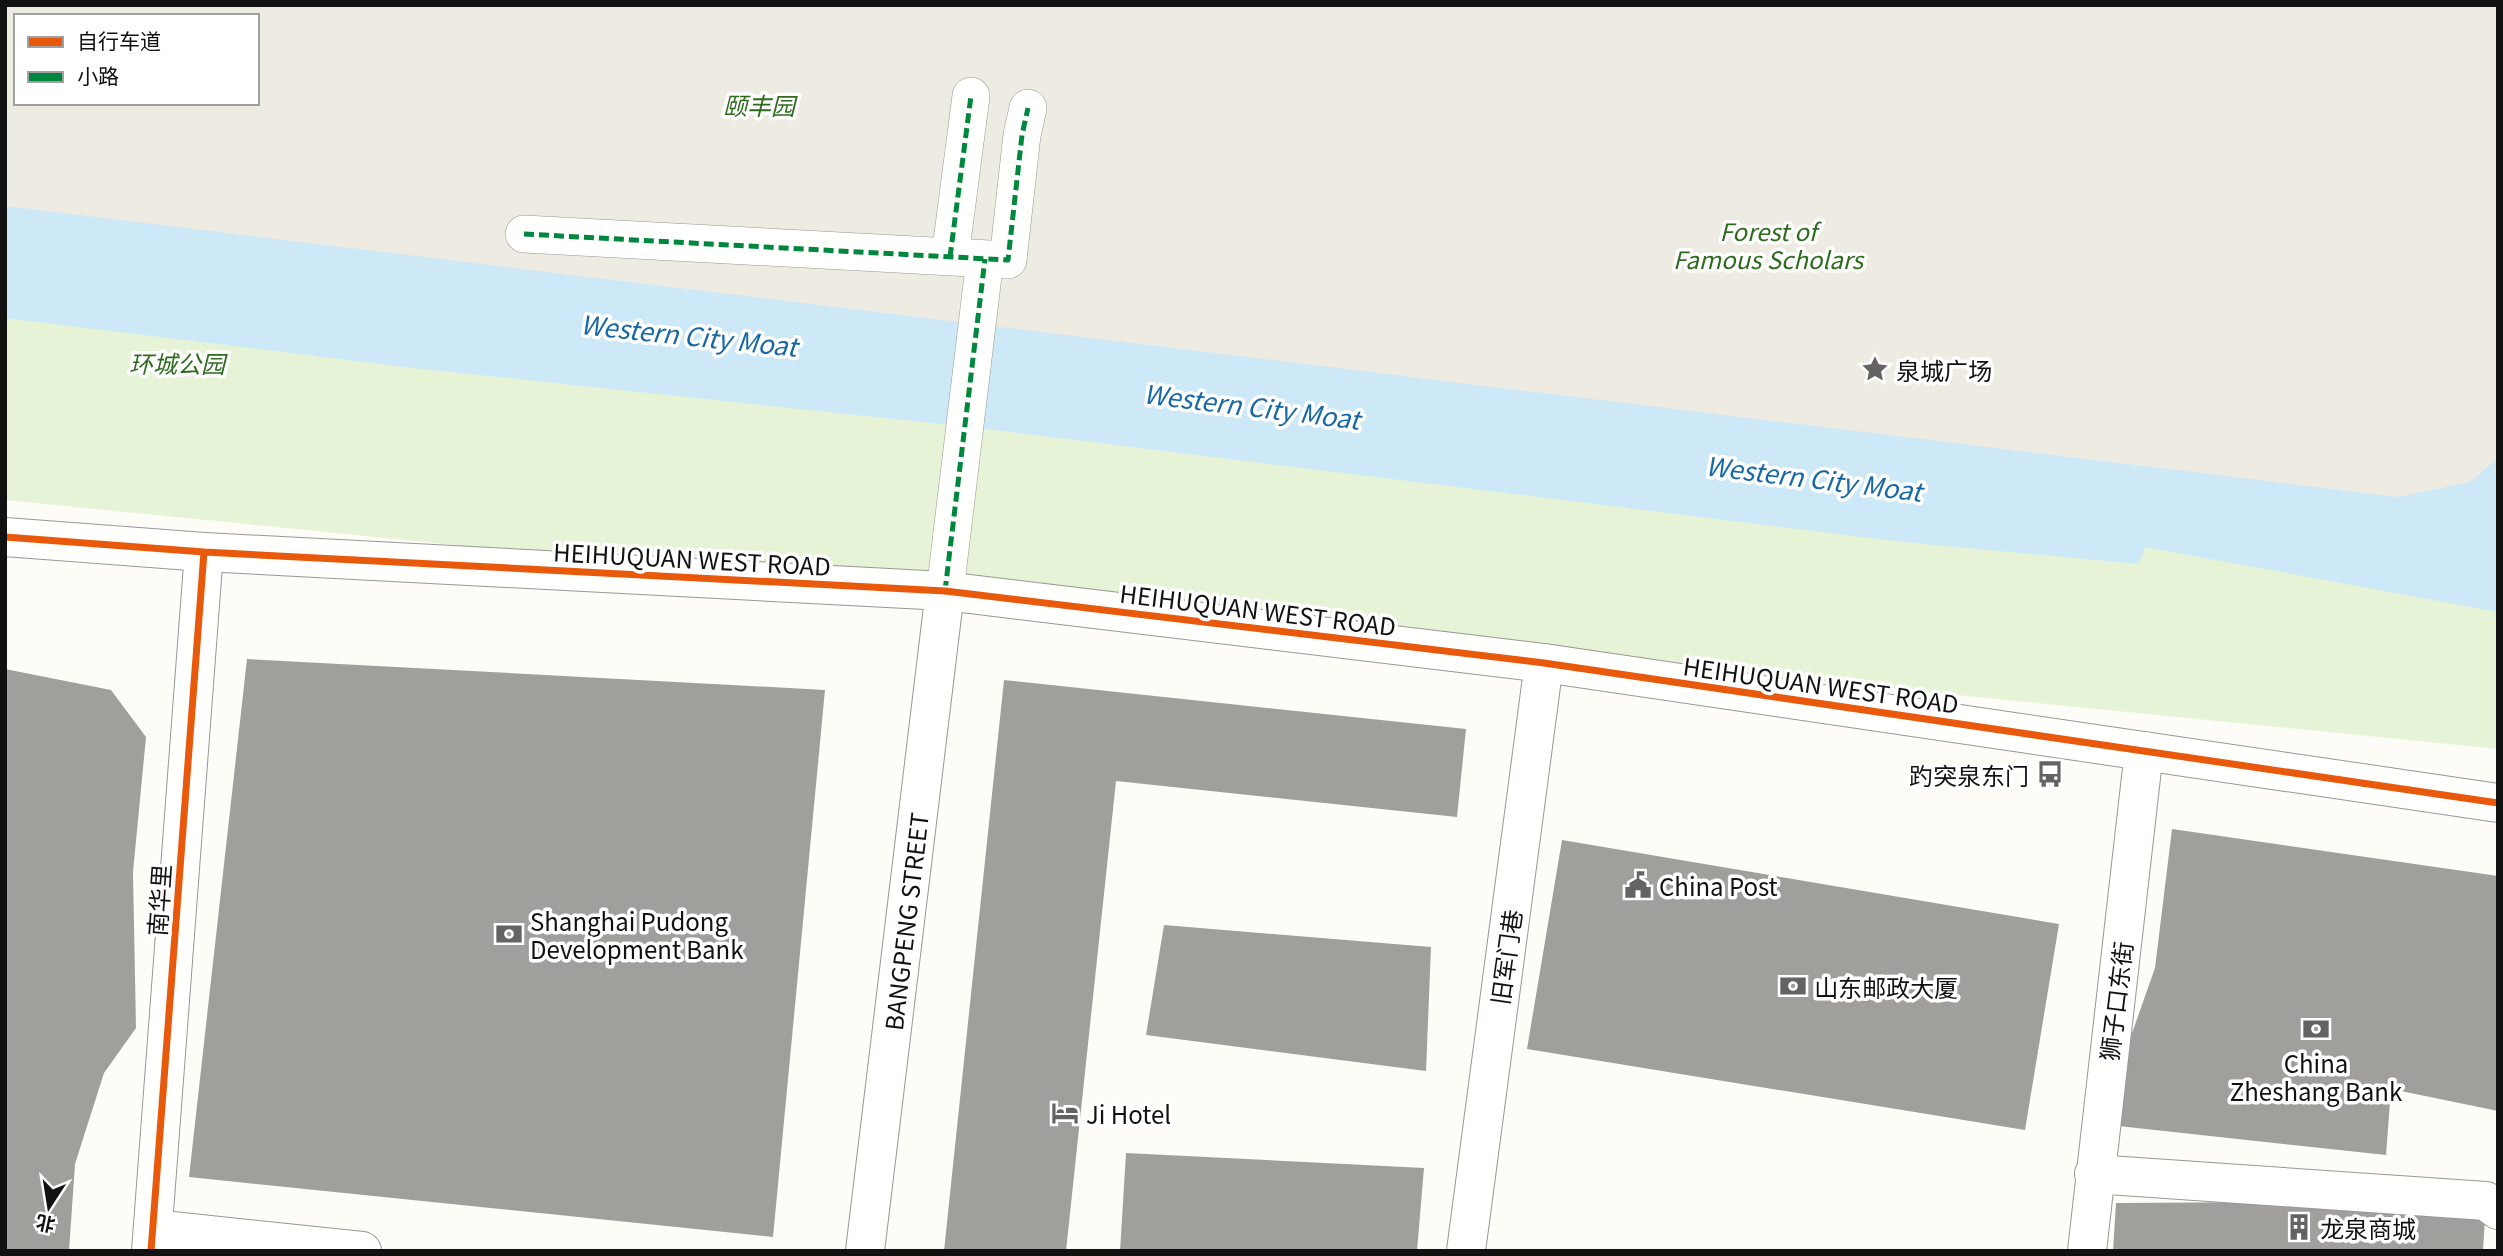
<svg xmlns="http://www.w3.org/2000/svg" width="2503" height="1256" viewBox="0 0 2503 1256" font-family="Georgia,'Noto Sans SC',serif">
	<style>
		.green { fill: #e7f3d7 }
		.plaza { fill: #edebe2; fill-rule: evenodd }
		.water { fill: #cde8f7 }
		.building { fill: #a19f9c }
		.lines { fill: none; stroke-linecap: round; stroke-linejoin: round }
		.pedestrian-casing { stroke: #979795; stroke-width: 38 }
		.minor-casing { stroke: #979795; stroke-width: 40 }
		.tertiary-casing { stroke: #979795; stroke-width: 40 }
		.pedestrian { stroke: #fffffe; stroke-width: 37 }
		.minor { stroke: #fffffe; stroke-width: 38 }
		.tertiary { stroke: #fffffe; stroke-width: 38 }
		.quiet { stroke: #00873e; stroke-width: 5; stroke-dasharray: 10 5; stroke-linecap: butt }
		.cycleway-casing { stroke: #fff; stroke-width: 11 }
		.cycleway { stroke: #e8590c; stroke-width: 7 }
		.labels { text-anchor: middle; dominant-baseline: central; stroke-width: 7; stroke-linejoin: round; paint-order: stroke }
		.park-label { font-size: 24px; font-style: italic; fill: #2f6b1f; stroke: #fff }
		.poi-label { font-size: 24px; fill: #111; stroke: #fff; text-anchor: start }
		.street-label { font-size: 24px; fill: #111; stroke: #fff }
		.water-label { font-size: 26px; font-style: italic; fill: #1768a6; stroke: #fff }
	</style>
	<rect width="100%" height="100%" fill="#fdfcf7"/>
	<path class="green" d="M5 186 2498 479V749L5 500Z"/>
	<path class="plaza" d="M5 5H2498V524L5 213ZM16 16H257V103H16Z"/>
	<path class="water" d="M5 206 2398 497 2470 482 2498 458V612L2145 547 2139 564 1903 542 969 427 404 367 5 318Z"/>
	<path class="building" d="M247 659 825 690 773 1237 189 1177Z
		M5 669 111 690 146 737 133 872 136 1028 104 1073 75 1164 69 1251H5Z
		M1004 680 1466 729 1457 817 1116 781 1066 1251H944Z
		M2172 829 2498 876V1111L2391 1089 2386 1155 2100 1124 2155 968Z
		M1562 840 2059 924 2025 1130 1527 1049Z
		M1164 925 1431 947 1426 1071 1146 1035Z
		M1126 1153 1424 1168 1417 1251H1120Z
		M2486 1201 2483 1251H2113L2116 1203Z"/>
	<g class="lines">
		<defs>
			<path id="pedestrian" d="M524 234 1008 260 1022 135 1028 108
				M950 257 971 96
				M945 591 985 259"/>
			<path id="minor" d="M2094 1174 2486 1201 2498 1210
				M153 1229 362 1251
				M151 1251 204 552
				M1466 1251 1544 663
				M2087 1251 2144 751"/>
			<g id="tertiary">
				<path d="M5 537 204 552 945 591 1544 663 2498 803"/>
				<path id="s1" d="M865 1251 945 591"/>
			</g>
		</defs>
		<use href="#pedestrian" class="pedestrian-casing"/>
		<use href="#minor" class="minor-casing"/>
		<use href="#tertiary" class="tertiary-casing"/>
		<use href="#pedestrian" class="pedestrian"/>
		<use href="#minor" class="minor"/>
		<use href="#tertiary" class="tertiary"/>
		<path class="quiet" d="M524 234 1008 260 1022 135 1028 108
			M950 257 971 96
			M945 591 985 259"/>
		<defs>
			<path id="cycleway" d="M5 537 204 552 945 591 1544 663 2498 803
				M151 1251 204 552"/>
		</defs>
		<use href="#cycleway" class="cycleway-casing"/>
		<use href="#cycleway" class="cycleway"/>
	</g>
	<defs>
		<symbol id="sight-bare" viewBox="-9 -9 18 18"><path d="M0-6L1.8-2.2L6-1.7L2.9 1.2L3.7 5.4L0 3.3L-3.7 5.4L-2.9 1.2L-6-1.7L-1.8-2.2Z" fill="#646362" stroke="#fff" stroke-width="2.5" paint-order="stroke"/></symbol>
		<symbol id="bus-bare" viewBox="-9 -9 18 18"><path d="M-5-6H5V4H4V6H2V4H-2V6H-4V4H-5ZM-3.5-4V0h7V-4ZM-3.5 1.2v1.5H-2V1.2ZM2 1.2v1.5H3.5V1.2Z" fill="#646362" stroke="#fff" stroke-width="2.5" paint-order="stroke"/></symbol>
		<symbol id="civic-bare" viewBox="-9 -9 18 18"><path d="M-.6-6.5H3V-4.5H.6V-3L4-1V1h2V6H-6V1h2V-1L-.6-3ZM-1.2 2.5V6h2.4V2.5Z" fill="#646362" stroke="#fff" stroke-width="2.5" paint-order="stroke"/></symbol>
		<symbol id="bank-bare" viewBox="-9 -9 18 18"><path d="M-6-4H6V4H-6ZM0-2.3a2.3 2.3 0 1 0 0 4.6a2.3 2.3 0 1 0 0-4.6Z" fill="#646362" stroke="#fff" stroke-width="2.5" paint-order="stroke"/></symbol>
		<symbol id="hotel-bare" viewBox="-9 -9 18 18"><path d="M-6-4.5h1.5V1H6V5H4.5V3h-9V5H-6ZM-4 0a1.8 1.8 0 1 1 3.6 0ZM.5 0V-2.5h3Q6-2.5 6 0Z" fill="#646362" stroke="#fff" stroke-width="2.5" paint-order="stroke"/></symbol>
		<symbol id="building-bare" viewBox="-9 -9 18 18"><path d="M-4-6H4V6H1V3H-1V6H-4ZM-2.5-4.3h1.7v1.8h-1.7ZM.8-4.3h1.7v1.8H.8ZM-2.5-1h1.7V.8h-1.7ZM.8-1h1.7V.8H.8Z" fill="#646362" stroke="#fff" stroke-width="2.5" paint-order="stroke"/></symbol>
	</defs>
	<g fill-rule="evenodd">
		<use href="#sight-bare" x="1856" y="350" width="38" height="38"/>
		<use href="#bus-bare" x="2031" y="755" width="38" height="38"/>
		<use href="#civic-bare" x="1619" y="866" width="38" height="38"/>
		<use href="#bank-bare" x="490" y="915" width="38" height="38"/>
		<use href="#bank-bare" x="1774" y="967" width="38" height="38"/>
		<use href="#bank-bare" x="2297" y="1010" width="38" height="38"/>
		<use href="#hotel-bare" x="1046" y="1094" width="38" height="38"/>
		<use href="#building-bare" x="2280" y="1208" width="38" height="38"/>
	</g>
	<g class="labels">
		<g class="park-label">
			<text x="759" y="104">颐丰园</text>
			<text x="1768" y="230">Forest of<tspan x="1768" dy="28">Famous Scholars</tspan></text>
			<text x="177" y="362">环城公园</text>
		</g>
		<g class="poi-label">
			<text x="1896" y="369">泉城广场</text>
			<text x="2029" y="774" text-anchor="end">趵突泉东门</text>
			<text x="1659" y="885">China Post</text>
			<text x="530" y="920">Shanghai Pudong<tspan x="530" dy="28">Development Bank</tspan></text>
			<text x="1814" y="986">山东邮政大厦</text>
			<text x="2316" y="1062" text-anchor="middle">China<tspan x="2316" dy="28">Zheshang Bank</tspan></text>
			<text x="1086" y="1113">Ji Hotel</text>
			<text x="2320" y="1227">龙泉商城</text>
		</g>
		<g class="street-label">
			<text transform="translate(692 558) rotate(3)">HEIHUQUAN WEST ROAD</text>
			<text transform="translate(1258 609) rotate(7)">HEIHUQUAN WEST ROAD</text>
			<text transform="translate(1821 684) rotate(8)">HEIHUQUAN WEST ROAD</text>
			<text transform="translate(158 900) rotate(-86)">南华里</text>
			<text stroke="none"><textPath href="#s1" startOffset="332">BANGPENG STREET</textPath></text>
			<text transform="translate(1505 957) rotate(-82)">旧军门巷</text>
			<text transform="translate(2115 1001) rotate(-83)">狮子口东街</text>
		</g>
		<g class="water-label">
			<text transform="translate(689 334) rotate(6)">Western City Moat</text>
			<text transform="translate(1252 405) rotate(7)">Western City Moat</text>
			<text transform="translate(1814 477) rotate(7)">Western City Moat</text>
		</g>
	</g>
	<rect width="2503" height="1256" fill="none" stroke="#111111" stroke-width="14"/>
	<rect x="14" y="14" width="245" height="91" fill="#ffffff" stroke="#a0a0a0" stroke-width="2"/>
	<rect x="28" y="37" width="35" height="10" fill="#e8590c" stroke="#a0a0a0" stroke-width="2"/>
	<text x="77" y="49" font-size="21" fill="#111111">自行车道</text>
	<rect x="28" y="72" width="35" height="10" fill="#00873e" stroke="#a0a0a0" stroke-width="2"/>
	<text x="77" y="84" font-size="21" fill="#111111">小路</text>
	<g transform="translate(49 1207) rotate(192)" stroke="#ffffff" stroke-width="5" paint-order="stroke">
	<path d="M0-5L12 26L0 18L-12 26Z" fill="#111111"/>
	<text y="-10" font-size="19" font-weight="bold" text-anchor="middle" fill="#111111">北</text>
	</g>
</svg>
